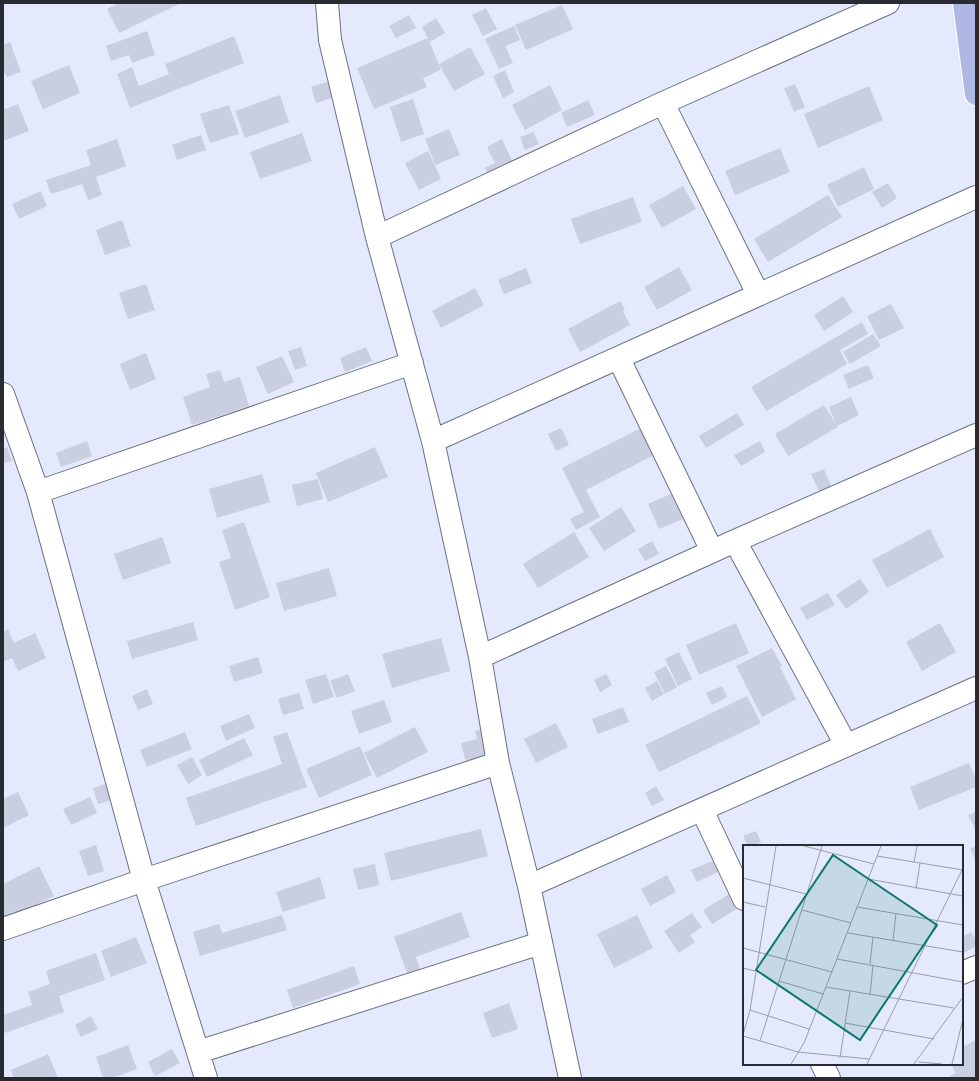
<svg xmlns="http://www.w3.org/2000/svg" width="979" height="1081" viewBox="0 0 979 1081" font-family="'Alegreya Sans',sans-serif">
	<style>
		.building { fill: #c9cee1 }
		.lines { fill: none; stroke-linecap: round; stroke-linejoin: round }
		.street-casing { stroke: #6c7082; stroke-width: 24 }
		.primary-casing { stroke: #fff; stroke-width: 24 }
		.street { stroke: #fff; stroke-width: 22 }
		.primary { stroke: #afb8e5; stroke-width: 22 }
		.inset-road { fill: none; stroke: #999dac; stroke-width: 1 }
		.view { fill: #0f766e; fill-opacity: 0.15; stroke: #0f766e; stroke-width: 2 }
		.inset-edge { fill: none; stroke: #292b33; stroke-width: 2 }
	</style>
	<rect width="100%" height="100%" fill="#e4e9fd"/>
	<path class="building" d="M119 3H181L119 33 107 9Z
		M562 5 573 29 526 50 515 25Z
		M486 8 497 29 483 36 472 15Z
		M409 15 416 28 396 38 389 26Z
		M436 18 445 33 430 42 422 27Z
		M514 26 520 40 505 46 513 63 499 69 485 39Z
		M147 31 155 55 132 63 129 55 111 61 106 46Z
		M234 36 244 63 130 108 117 74 132 67 139 86 169 74 165 64Z
		M428 38 441 70 423 78 427 87 374 109 357 68Z
		M10 42 21 72 7 77 5 73H3V45Z
		M470 47 485 74 454 91 439 64Z
		M69 65 80 93 43 109 31 81Z
		M505 70 514 92 503 98 493 76Z
		M336 79 341 95 316 103 311 87Z
		M795 84 805 107 794 112 784 88Z
		M550 85 562 110 525 130 512 105Z
		M869 86 883 120 818 148 804 114Z
		M280 95 289 122 245 138 235 111Z
		M413 99 424 134 401 142 390 107Z
		M588 100 595 115 567 127 561 113Z
		M18 104 29 131 3 141V110Z
		M229 105 239 134 210 143 200 114Z
		M449 129 460 155 435 165 425 139Z
		M533 132 539 144 525 150 520 137Z
		M302 133 312 161 260 179 250 152Z
		M201 135 206 150 177 160 172 145Z
		M117 139 126 166 96 177 102 195 88 200 82 184 51 194 46 180 91 165 86 150Z
		M502 139 515 167 491 180 485 168 495 163 487 147Z
		M780 148 790 172 735 195 725 171Z
		M428 151 441 179 419 190 405 163Z
		M864 167 874 189 838 207 827 185Z
		M888 183 897 198 882 208 872 192Z
		M683 186 696 209 662 228 649 205Z
		M41 191 47 206 19 219 12 204Z
		M828 195 842 217 768 262 754 239Z
		M633 197 642 222 580 244 571 219Z
		M122 220 131 246 105 255 96 230Z
		M679 267 692 290 657 310 644 287Z
		M526 268 532 283 504 294 498 280Z
		M146 284 155 310 128 319 119 293Z
		M475 288 484 305 441 328 432 311Z
		M843 296 853 312 824 331 814 315Z
		M620 301 625 309 623 311 630 325 580 352 568 329Z
		M891 304 904 328 879 340 867 316Z
		M862 322 868 334 840 350 847 364 766 411 751 387Z
		M873 334 881 346 850 364 843 352Z
		M301 347 307 366 295 370 288 351Z
		M366 347 372 361 345 372 340 358Z
		M146 353 156 379 130 390 120 364Z
		M282 356 294 382 268 394 256 367Z
		M868 365 874 378 849 389 843 375Z
		M220 370 224 382 240 377 249 406 192 425 183 397 210 387 206 374Z
		M851 397 859 415 837 426 829 407Z
		M824 405 838 427 788 456 775 434Z
		M737 413 744 425 706 448 699 436Z
		M561 428 569 445 556 451 548 434Z
		M641 428 654 455 586 490 600 517 576 530 570 519 584 512 562 468Z
		M87 441 92 456 61 467 56 453Z
		M760 441 765 452 741 466 734 455Z
		M7 447 12 461 3 463V449Z
		M375 447 388 477 328 502 316 473Z
		M824 469 832 488 820 493 811 474Z
		M262 474 270 502 217 518 209 489Z
		M318 479 323 499 297 506 292 485Z
		M671 494 683 519 659 529 648 504Z
		M621 507 636 531 604 551 589 528Z
		M244 522 270 597 235 610 219 562 231 558 222 530Z
		M930 529 944 557 887 588 872 560Z
		M574 532 589 557 538 588 523 564Z
		M162 537 171 563 123 580 114 554Z
		M652 541 659 554 645 561 638 549Z
		M329 568 337 596 284 611 276 583Z
		M860 579 869 592 846 609 836 595Z
		M828 593 835 605 807 620 800 608Z
		M193 622 198 640 132 659 127 641Z
		M736 623 749 653 699 675 686 645Z
		M940 623 956 652 922 671 906 642Z
		M8 629 14 643 35 633 46 658 18 671 12 658 3 662V632Z
		M441 638 450 671 392 688 382 654Z
		M772 648 782 666 780 667 796 699 762 717 736 666Z
		M679 652 692 679 678 686 665 659Z
		M258 657 263 673 234 682 229 666Z
		M666 666 677 687 665 694 654 672Z
		M326 674 334 697 313 704 305 680Z
		M348 674 355 691 337 698 330 681Z
		M606 674 612 685 600 692 594 680Z
		M657 681 664 694 652 701 645 688Z
		M722 686 727 697 712 705 706 693Z
		M147 689 153 704 138 710 132 696Z
		M299 693 304 709 283 715 278 699Z
		M747 696 761 723 659 772 645 745Z
		M384 700 392 722 359 734 351 711Z
		M623 707 629 722 598 734 592 719Z
		M249 714 255 728 226 741 220 726Z
		M556 723 568 747 536 763 524 739Z
		M415 727 428 752 377 778 364 753Z
		M483 729 493 764 468 771 461 743 477 739 475 731Z
		M185 732 192 749 147 767 140 750Z
		M287 732 307 787 196 826 186 798 282 764 273 737Z
		M244 738 253 755 207 777 199 760Z
		M360 746 372 775 319 798 306 769Z
		M192 757 202 775 188 784 177 765Z
		M969 763 976 780V787L919 810 910 787Z
		M105 784 111 800 98 804 93 788Z
		M656 786 664 800 652 806 645 793Z
		M18 792 29 815 3 828V799Z
		M90 797 97 813 71 825 63 809Z
		M976 812V831L968 815Z
		M481 829 488 856 391 881 384 853Z
		M756 831 761 842 753 846H748L743 836Z
		M96 845 104 871 88 876 79 851Z
		M976 846V860L970 849Z
		M715 860 720 871 697 882 691 870Z
		M375 864 379 885 358 890 353 869Z
		M39 866 54 896 16 915 15 911 3 917V884Z
		M667 875 676 892 650 906 641 889Z
		M320 877 326 898 283 912 276 892Z
		M731 893 740 907 712 924 703 910Z
		M461 912 470 937 416 957 421 972 408 976 394 937Z
		M692 913 702 927 690 935 695 942 679 953 664 931Z
		M282 915 287 930 200 956 193 932 219 924 222 933Z
		M637 915 653 948 614 968 597 934Z
		M971 932 976 940V946L964 953 962 948V937Z
		M136 937 147 963 111 977 101 951Z
		M96 953 105 980 59 996 64 1012 5 1033 3 1027V1015L32 1005 28 992 50 984 46 971Z
		M354 966 360 984 293 1008 287 990Z
		M509 1003 518 1029 492 1038 483 1013Z
		M91 1016 98 1029 81 1037 75 1025Z
		M976 1040V1078H946L956 1073 951 1064H962V1047Z
		M128 1045 137 1069 112 1078H103L96 1057Z
		M172 1049 180 1063 155 1076 148 1062Z
		M48 1054 58 1078H14L11 1070Z"/>
	<g class="lines">
		<defs>
			<path id="street" d="M327 3 330 40 377 237 433 441 480 657 498 763 529 886 570 1078
				M663 103 758 294
				M377 237 663 103 888 3
				M619 359 712 551
				M3 394 38 492 144 880 206 1078
				M433 441C615 361 794 277 976 197
				M38 492 412 363
				M735 541 846 745
				M480 657 735 541 976 435
				M702 810 744 899
				M529 886 976 688
				M3 929 144 880 498 763
				M962 973 976 967
				M198 1052 541 943
				M822 1064 829 1078"/>
			<path id="primary" d="M964 3 976 94"/>
		</defs>
		<use href="#street" class="street-casing"/>
		<use href="#primary" class="primary-casing"/>
		<use href="#street" class="street"/>
		<use href="#primary" class="primary"/>
	</g>
	<g transform="translate(743 845)">
		<rect width="220" height="220" fill="#e4e9fd"/>
		<path class="inset-road" d="M61 1 131 19M134 11 220 25M171 17 174 1M0 33 63 49M125 34 220 51M173 44 177 18M0 57 22 62M114 62 220 80M59 65 108 78M105 88 220 107M150 95 153 68M0 103 89 127M94 114 220 137M127 119 130 92M0 123 12 126M36 136 80 149M83 142 211 163M127 150 130 120M7 165 66 184M102 178 191 194M0 190 7 165 33 1M0 191 55 207 126 214M17 196 79 1M97 213 107 146M176 217 199 219M48 219 61 198 138 1M124 219 220 23M171 219 220 152M209 219 220 174"/>
		<path class="view" d="M90 10 194 80 117 195 13 125Z"/>
		<rect width="220" height="220" class="inset-edge"/>
	</g>
	<rect width="979" height="1081" fill="none" stroke="#292b33" stroke-width="8"/>
</svg>
